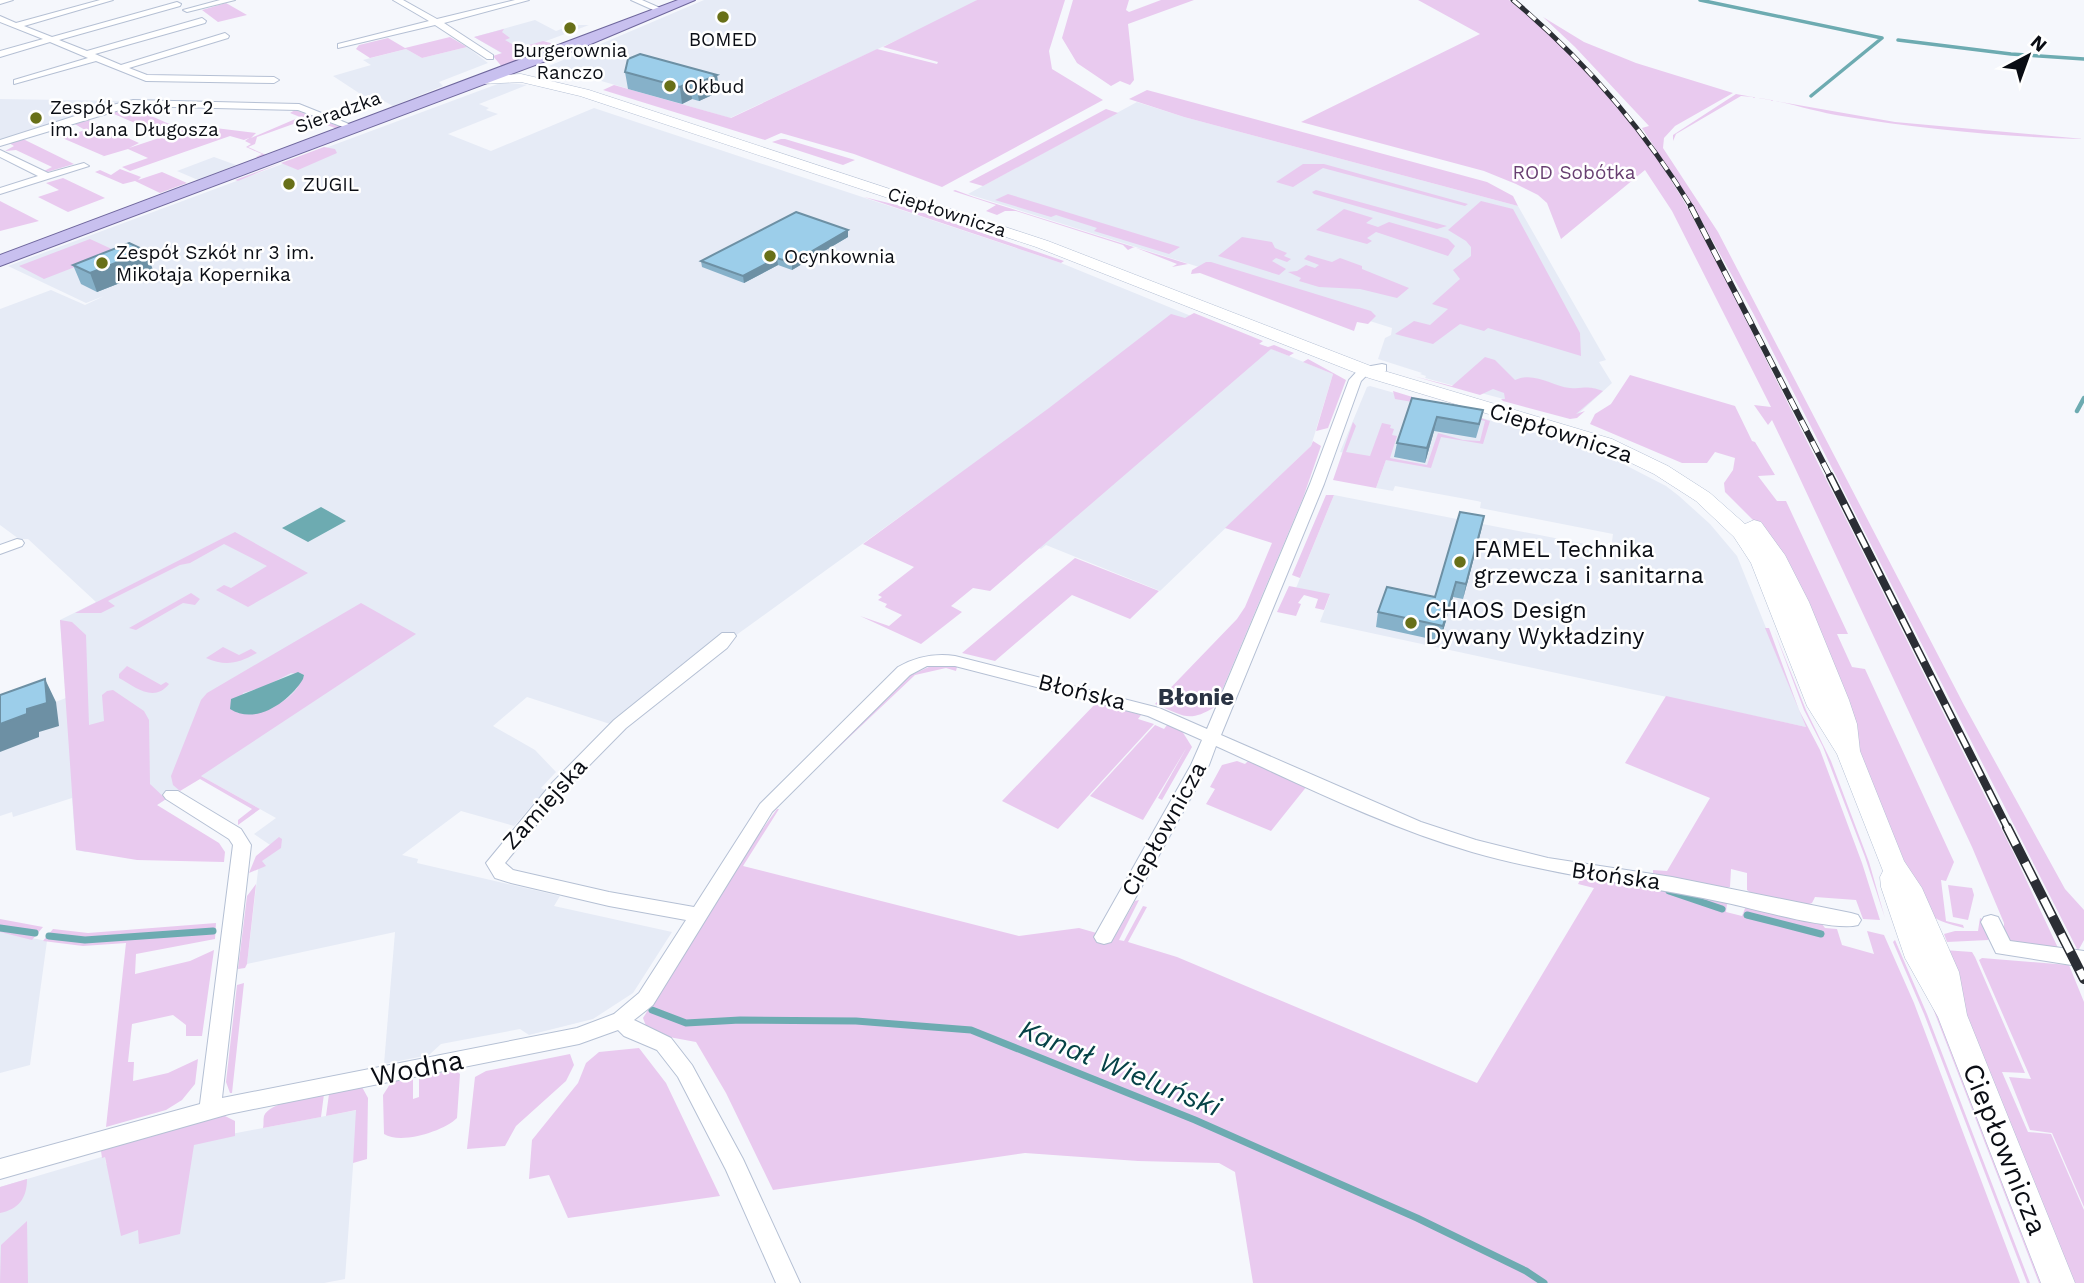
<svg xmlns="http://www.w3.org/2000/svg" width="2084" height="1283" viewBox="0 0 2084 1283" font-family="'Work Sans',sans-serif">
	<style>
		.built { fill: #e6ebf6 }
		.green { fill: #e9caef; fill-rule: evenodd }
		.water { fill: #6dabb1 }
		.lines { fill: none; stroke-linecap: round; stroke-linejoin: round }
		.stream-far2 { stroke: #6dabb1; stroke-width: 3.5 }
		.stream-far1 { stroke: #6dabb1; stroke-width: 4.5 }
		.stream { stroke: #6dabb1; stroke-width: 7 }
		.street-casing { stroke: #b5c0d4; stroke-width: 2 }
		.secondary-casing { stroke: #b5c0d4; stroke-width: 1 }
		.primary-casing { stroke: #6e669c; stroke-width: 2 }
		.street { fill: #fff; fill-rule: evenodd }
		.secondary { fill: #fff; fill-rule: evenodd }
		.primary { fill: #c8c0ef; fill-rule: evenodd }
		.rail-far3-casing { stroke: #2b2e35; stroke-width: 5 }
		.rail-far2-casing { stroke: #2b2e35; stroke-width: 6 }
		.rail-far1-casing { stroke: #2b2e35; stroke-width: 8 }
		.rail-casing { stroke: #2b2e35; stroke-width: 10 }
		.rail-far3 { stroke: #fff; stroke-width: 3.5; stroke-dasharray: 10; stroke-linecap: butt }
		.rail-far2 { stroke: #fff; stroke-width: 4.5; stroke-dasharray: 12; stroke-linecap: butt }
		.rail-far1 { stroke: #fff; stroke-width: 5; stroke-dasharray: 16; stroke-linecap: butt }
		.rail { stroke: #fff; stroke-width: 7; stroke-dasharray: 20; stroke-linecap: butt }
		.wall { fill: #86b1c9 }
		.shaded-wall { fill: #6d90a4 }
		.building { fill: #9cceea; stroke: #6d90a4; stroke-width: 2 }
		.poi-dot { fill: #687018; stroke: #fff; stroke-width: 2.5 }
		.labels { text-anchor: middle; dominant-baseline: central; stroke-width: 5; stroke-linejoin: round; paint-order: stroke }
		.far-poi-label { font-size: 19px; fill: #0a0d14; stroke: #fff; text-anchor: start }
		.far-street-label { font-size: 19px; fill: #0a0d14; stroke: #fff }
		.far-park-label { font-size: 19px; fill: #683f71; stroke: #fff }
		.street-label { font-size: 23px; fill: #0a0d14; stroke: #fff }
		.poi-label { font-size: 23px; fill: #0a0d14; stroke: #fff; text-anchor: start }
		.neighbourhood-label { font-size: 24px; font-weight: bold; fill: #2a3343; stroke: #fff }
		.near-street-label { font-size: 28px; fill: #0a0d14; stroke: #fff }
		.near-water-label { font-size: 28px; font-style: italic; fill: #064347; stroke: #fff }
	</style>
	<rect width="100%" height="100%" fill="#f5f7fc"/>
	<path class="built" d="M704 0H977L972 5 730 118 549 66Z
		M535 20 556 31 572 25H589L514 53 503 54 474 37Z
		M467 47 488 63 439 82 443 86 393 106 382 100 362 95 333 76 371 65 363 60 406 49 422 58Z
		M503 82 527 85 479 104 489 108 486 110 498 114 448 134 491 151 594 108 1061 263 1333 374 1311 446 1160 591 1046 545 1041 549 923 500 735 636H720L610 724 527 697 493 726 535 750 556 772 541 788 545 790 514 826 461 811 402 855 418 859 417 863 560 896 554 906 672 932 633 993 593 1019 529 1035 520 1029 441 1044 429 1055 384 1064 395 932 247 964 259 862 276 849 254 834 276 818 201 776 86 852 76 850 72 798 13 817 12 812 0 816V723L66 698 60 620 96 602 28 539H19L0 525V309L51 290 85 305 104 296 86 303 8 266Z
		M0 99 125 101 0 140Z
		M1137 102 1184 117 1518 206 1606 360 1599 362 1612 383 1577 415 1565 411 1556 413 1425 378 1426 376 1420 374 1422 373 1378 359 1385 338 1391 335 1392 328 968 194Z
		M214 157 236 165 198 180 177 171Z
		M1370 386 1598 451 1666 486 1679 496 1710 524 1737 556 1806 727 1320 622 1330 595 1296 588 1334 495 1611 549 1613 534 1480 508 1481 502 1477 501 1395 486 1393 491 1376 488 1386 460 1340 452 1367 387Z
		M0 932 47 941 30 1065 0 1073Z
		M357 1110 345 1279 324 1283H0V1187L105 1156 106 1164 169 1146Z"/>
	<path class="green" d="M977 0H1065L1049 51 1052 69 1103 100 942 187 854 154 781 133 765 140 603 90 614 85 731 118 877 49 937 64 938 62 883 47Z
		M1073 0H1129L1126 10 1129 12 1161 0H1194L1128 24 1134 80 1130 85 1120 81 1111 86 1077 63 1062 38Z
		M1418 0H1509L1546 31 1597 82 1655 154 1685 203 1723 274 2014 854 2059 950 2014 946 2004 936V923L1972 847 1795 468 1772 420 1768 425 1754 405 1771 407 1672 211 1645 170 1561 239 1547 203 1538 195 1516 184 1484 171 1301 122 1480 34Z
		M226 3 247 15 218 22 202 10Z
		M1543 17 1584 42 1636 63 1733 93 1675 126 1664 138 1663 148 1718 232 1964 705 2065 889 2084 910V940L2078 951 1753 313 1697 213 1642 128 1649 126 1575 47Z
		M504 29 502 32 510 38 505 40 519 48 543 41 558 45 503 68 493 56 502 53 474 37Z
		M450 37 467 47 422 58 406 49 370 58 356 49 359 45 388 38 405 48Z
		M1147 90 1487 182 1513 196 1518 206 1184 117 1129 99Z
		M1736 94 1895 122 2084 139C2003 137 1922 129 1842 116 1811 111 1771 97 1741 96L1676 134 1673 141V135Z
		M126 108 128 112C158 110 168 135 203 124L199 126 256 133 251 138 300 117 290 113 295 110 341 127 337 129 310 118 257 137 255 144 248 147 266 155 258 158 256 157 262 154 246 147 251 144 245 141 249 138 244 140 230 136 130 171 122 167 148 158 128 149 101 157 104 156 53 134 59 132 67 136 85 130 73 123 84 118 139 143 129 148 165 136 107 111Z
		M1106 109 1118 113 983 186 969 182Z
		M21 138 74 164 47 172 44 171 52 167 16 150 5 151 14 146 9 143Z
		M781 139H785L855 160 843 165 772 142Z
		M324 147 335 149 337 153 298 170 281 163 238 181 235 180Z
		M1303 164H1324L1468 204 1465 206 1323 168 1293 187 1276 182Z
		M120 169 141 177 138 180 162 172 187 183 160 193 135 181 123 184 95 172 100 170 111 175Z
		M63 178 105 198 68 212 38 197 59 190 46 183Z
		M955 190 974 197 1188 264 1172 267 1177 264 1134 247 1128 250 1123 245 1016 211H1005L997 215 986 211 996 205 953 191Z
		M1316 190 1447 226 1437 229 1314 194 1312 192Z
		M1008 194 1180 247 1169 254 1094 231 1097 228 1056 215 1051 217 995 200Z
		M864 197 909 208 1064 261 1061 263Z
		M0 201 39 221 0 231Z
		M1481 201 1513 209 1580 333 1581 356 1488 328 1484 331 1460 324 1433 344 1395 334 1414 321 1430 325 1448 309 1432 304 1460 279 1453 270 1471 256V247L1466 241 1448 230Z
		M1344 209 1373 218 1366 223 1378 227 1389 222 1448 239 1455 246 1448 256 1376 232 1367 238 1372 241 1367 244 1316 230Z
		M1242 237 1272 242 1275 248 1287 253 1284 256 1291 259 1287 262 1276 258 1272 261 1286 269 1279 275 1218 256Z
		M90 239 116 251 44 279 19 266Z
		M1308 255 1332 262 1340 258 1362 266V269L1409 288 1397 298 1360 289 1319 287 1299 281 1301 278 1288 272 1297 271 1306 265 1315 268 1319 265 1304 259Z
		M1206 262H1211L1371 311 1376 316 1368 324 1357 322 1354 331 1200 273 1191 274 1192 270Z
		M1194 313 1263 341 1259 344 1268 347 1274 345 1294 353 1289 356 1271 349 990 591 973 588 951 606 962 612 921 644 860 616 889 626 902 615 885 607 887 604 878 600 882 597 878 595 914 567 863 544 1049 408 1171 314 1185 318Z
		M1485 357 1495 360 1515 380C1534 371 1552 386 1570 388 1586 389 1585 385 1603 391L1576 414 1585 411 1577 418 1570 419 1503 401 1501 399H1505L1504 393 1493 389 1480 395 1413 376 1452 386Z
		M1308 359 1346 380 1328 428 1316 431 1333 374 1303 362Z
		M1630 375 1735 406 1752 441 1755 442 1775 475 1758 476 1777 501H1786L1848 634H1837L1852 667 1865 669 1954 862 1946 881 1941 880 1946 921 1963 925 1964 928C1934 920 1930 919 1917 891L1764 531 1725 492 1724 483 1733 470 1735 458 1715 452 1707 463H1682L1590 424 1595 414 1611 404Z
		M1393 391 1490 421 1483 444 1441 437 1431 468 1386 460 1376 488 1333 480 1353 422 1356 426 1346 452 1370 456 1382 423 1391 425 1390 428 1394 429 1392 435 1397 436 1390 458 1427 465 1438 433 1463 440 1480 441 1485 421 1430 407V405L1395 399Z
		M1313 441 1321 446 1303 498 1215 707C1188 723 1185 716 1155 704L1237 619 1245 607 1272 543 1225 528 1311 446Z
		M1326 495H1334L1300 578 1292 575Z
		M235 532 308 573 248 607 216 590 224 585 231 588 267 566 224 544 190 563 180 565 108 601 115 606 101 613H75Z
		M1075 558 1159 591 1130 619 1072 595 995 661 962 653Z
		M1289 586 1330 594 1324 610 1315 608 1318 599 1304 595 1298 603 1301 604 1296 616 1277 612Z
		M191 593 200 599 195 605 183 603 136 630 129 628Z
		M361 603 416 634 201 776 260 809 238 825V820L252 809 200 779 180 791 173 785 171 776 201 700 207 693ZM291 673 304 675C294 703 264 714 237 713L243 693 264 687Z
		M60 620 72 622 86 635 89 725 104 721 102 695 107 691 113 690 144 711 149 720 150 784 166 799 157 805 219 843 225 852 224 862 137 860 76 850Z
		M1765 628H1769L1799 710 1820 750 1862 863 1880 920 1863 919 1856 900 1815 897 1812 903 1806 905 1751 893 1747 890V873L1731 869 1730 887 1727 888 1653 874V870L1667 871 1710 798 1625 763 1666 696 1806 727Z
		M1774 630 1806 710 1831 761 1869 862 1885 918 1865 857 1823 747 1804 710Z
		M223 647 239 655 251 649 257 653C239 663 226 667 206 658Z
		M944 665 957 667 956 671 946 668 915 675 804 780 911 675 931 666Z
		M127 666 161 685 166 682 169 684C154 703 135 687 119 678V674Z
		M1097 702 1141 715 1138 719 1154 724 1058 829 1002 801Z
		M1155 725 1164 729 1167 725 1182 731 1192 747 1162 800 1158 798 1187 747 1143 820 1090 796Z
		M1237 761 1245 764 1248 761 1307 786 1271 831 1206 804 1215 789 1210 787 1222 765Z
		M777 809H779L743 866 1019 936 1079 928 1114 938 1135 901 1139 900 1119 940 1124 941 1143 906 1147 907 1128 942 1177 957 1477 1083 1594 888 1578 884 1581 878 1680 892 1723 901 1727 904 1726 912 1742 916 1746 906 1822 924 1825 928 1837 929 1842 945 1874 954 1867 931 1884 935 1914 1003 2020 1283H1253L1235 1172 1219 1163 1138 1161 1025 1153 773 1190 726 1093 696 1042 669 1037 646 1026 643 1018 746 852Z
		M279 837 282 839 281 848 262 861 266 866 249 873 256 856Z
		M256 884 247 964 245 968 238 969 247 896Z
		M1948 885 1972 888 1974 895 1968 920 1953 917Z
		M1980 918 1984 920 1989 936 1988 940 1947 942 1944 934 1955 931H1978Z
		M0 919 43 927 32 940 0 932Z
		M216 923 215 939 136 954 135 974 190 961 214 950 202 1036H186V1025L173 1015 132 1024 128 1062H134L133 1081 168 1073 198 1059 195 1084 182 1100 166 1110 106 1127 126 943 83 946 43 941 53 929 88 933Z
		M1895 940 1927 1014 2030 1283H2027L1924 1014 1893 942Z
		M1944 950 1972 952 1975 957 2025 1073 2002 1072 2028 1132 2051 1134 2084 1210V1283H2073L1972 1035Z
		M1909 958 1935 1006 2044 1283H2039L1932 1006Z
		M1982 958 2069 965 2084 1002V1207L2052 1133 2030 1130 2009 1077 2031 1079 1979 960Z
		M244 983 232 1093H230L226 1082 237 985Z
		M639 1048 666 1083 720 1196 568 1218 549 1175 529 1179 532 1140 578 1083 586 1063 599 1052Z
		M570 1054 574 1065 566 1081 516 1126 505 1146 467 1149 475 1077 486 1071Z
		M455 1070 460 1074 457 1118C444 1131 401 1145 384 1134L383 1095 392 1081 413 1077V1099L419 1097V1077Z
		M362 1087 368 1098 367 1159 353 1163 356 1110 326 1116 329 1094Z
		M324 1094 321 1117 263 1128C264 1124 263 1120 264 1116 269 1102 311 1097 324 1094Z
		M221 1114 235 1121V1136L194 1145 180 1234 139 1244 138 1230 121 1236 105 1157 102 1158 101 1151Z
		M27 1179C27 1198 19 1209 0 1213V1187Z
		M27 1221 28 1283H0L1 1245Z"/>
	<path class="water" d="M321 507 346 521 308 542 282 528Z
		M298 672 304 675 303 679C290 701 256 726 230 709L231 699Z"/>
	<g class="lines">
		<path class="stream-far2" d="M1700 0 1882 38
			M1898 40 2011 54 2084 59
			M1811 96 1882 38"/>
		<path class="stream-far1" d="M2077 411 2084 398"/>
		<path class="stream" d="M1669 891 1722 909
			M1747 915 1821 934
			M0 928 35 933
			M49 936 85 940 213 931
			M652 1010 686 1023 740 1020 856 1021 971 1030 1195 1120 1417 1218 1526 1271 1544 1283"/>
		<defs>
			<path id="street" d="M0 0H13L0 4Z
				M100 0H113L24 26 52 37 177 2 181 4 180 6 59 40 87 51 202 18 206 21 205 23 95 54 121 65 225 33 229 36 228 38 129 68 147 75 274 77 279 80 274 83 146 81 96 61 14 84V80L88 58 50 42 0 57V51L43 39 0 22V16L16 23Z
				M220 0H235L187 12 183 10Z
				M393 0H403L437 19 515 0H529L444 23 493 55V59H487L435 25 338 48V44L429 21Z
				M631 0H642L667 11 660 13Z
				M133 100 299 104 359 128 351 130 298 110 133 106 0 146V140L100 108Z
				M0 150 48 173 84 163 89 166 0 194V188L38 176 0 157Z
				M1382 364 1386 365V371L1368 374 1361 381 1324 484 1221 735 1421 822 1476 840 1548 858 1672 877 1851 913 1858 915 1861 920 1858 925C1835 932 1755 909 1727 903 1642 885 1556 876 1472 852 1383 826 1300 784 1216 746L1209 765 1111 942 1104 944 1097 942 1094 937 1191 765 1202 740 1148 716 955 666H927L910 675 772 812 653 1005 634 1020 671 1038 692 1065 743 1159 800 1283H776L726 1170 678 1077 657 1050 624 1036 618 1030 579 1044 229 1114 0 1179V1159L200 1104 233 845 229 839 166 799 163 795 166 791H178L241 829 251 845 222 1098 577 1028 614 1014 639 993 686 920 609 906 511 883 495 878 486 863 552 783 614 720 722 633H734L736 636 727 648 626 728 564 791 505 863 513 870 609 892 694 907 760 804 898 667C916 657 934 653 955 656L1159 708 1207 729 1310 484 1349 380 1360 368Z
				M17 539 22 540 24 543 22 546 0 554V545Z
				M1991 915 1998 917 2010 941 2084 951V967L1996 953 1981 922 1984 917Z"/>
			<path id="secondary" d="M521 74 589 90 1048 241 1381 370 1612 439 1668 466 1710 493 1745 524 1754 520 1761 522 1785 555 1809 602 1849 700 1857 724 1860 751 1904 861 1922 888 1959 972 1967 1015 2075 1283H2041L1938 1017 1905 958 1881 887 1880 877 1883 871 1837 754 1807 706 1751 563 1734 537 1696 501 1654 474 1598 447 1369 378 1036 247 580 96 521 82 482 84 475 80 482 76Z"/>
			<path id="primary" d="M678 0H695L586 46 0 266V255Z"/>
		</defs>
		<use href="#street" class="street-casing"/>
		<use href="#secondary" class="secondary-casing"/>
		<use href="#primary" class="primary-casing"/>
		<use href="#street" class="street"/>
		<use href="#secondary" class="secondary"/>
		<use href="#primary" class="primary"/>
		<defs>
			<path id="rail-far3" d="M1513 0C1584 60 1644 129 1692 208"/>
			<path id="rail-far2" d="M1691 207 1831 478"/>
			<path id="rail-far1" d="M1830 476 2008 829"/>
			<path id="rail" d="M2007 827 2084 979"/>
		</defs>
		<use href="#rail-far3" class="rail-far3-casing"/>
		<use href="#rail-far2" class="rail-far2-casing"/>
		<use href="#rail-far1" class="rail-far1-casing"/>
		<use href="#rail" class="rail-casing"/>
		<use href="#rail-far3" class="rail-far3"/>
		<use href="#rail-far2" class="rail-far2"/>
		<use href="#rail-far1" class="rail-far1"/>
		<use href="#rail" class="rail"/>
	</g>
	<path class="wall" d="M625 72 717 75 719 92 699 101 692 99 682 104 628 89Z
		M848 237 792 270 778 265 744 283 702 267 701 261Z
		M73 265 153 270 97 292 81 284Z
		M1412 398 1480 424 1476 438 1434 431 1425 463 1394 457 1397 443Z
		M1484 516 1463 599 1453 597 1440 641 1376 627 1378 612 1435 597Z"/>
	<path class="shaded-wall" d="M717 75 719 92 699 101 696 84Z
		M690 82 692 99 682 104 680 87Z
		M848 230V237L792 270V263Z
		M146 251 153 270 97 292 90 273Z
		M777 258 778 265 744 283 743 276Z
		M1437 417 1434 431 1425 463 1427 448Z
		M1484 516 1481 531 1463 599 1466 584Z
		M1456 582 1453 597 1440 641 1443 626Z
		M45 679 56 702 59 726 39 732V737L0 752V724L27 709Z"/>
	<path class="building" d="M640 54 717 75 696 84 690 82 680 87 625 72 628 59Z
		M796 212 848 230 792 263 777 258 743 276 701 261Z
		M129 243 146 251 90 273 73 265Z
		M1412 398 1483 410 1479 424 1437 417 1427 448 1397 443Z
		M1460 512 1484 516 1466 584 1456 582 1443 626 1378 612 1387 587 1435 597Z
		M45 679 47 703 27 709V714L0 724V695Z"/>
	<g class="poi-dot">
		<circle cx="723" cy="17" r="7"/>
		<circle cx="570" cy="28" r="7"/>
		<circle cx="670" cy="86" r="7"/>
		<circle cx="36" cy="118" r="7"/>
		<circle cx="289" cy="184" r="7"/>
		<circle cx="770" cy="256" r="7"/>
		<circle cx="102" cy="263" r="7"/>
		<circle cx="1460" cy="562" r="7"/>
		<circle cx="1411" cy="623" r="7"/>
	</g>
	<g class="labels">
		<g class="far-poi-label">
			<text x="723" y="39" text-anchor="middle">BOMED</text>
			<text x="570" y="50" text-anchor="middle">Burgerownia<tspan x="570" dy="22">Ranczo</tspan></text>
			<text x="684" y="86">Okbud</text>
			<text x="50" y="107">Zespół Szkół nr 2<tspan x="50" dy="22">im. Jana Długosza</tspan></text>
			<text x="303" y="184">ZUGIL</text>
			<text x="116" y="252">Zespół Szkół nr 3 im.<tspan x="116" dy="22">Mikołaja Kopernika</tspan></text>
			<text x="784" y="256">Ocynkownia</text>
		</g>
		<g class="far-street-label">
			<text transform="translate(338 112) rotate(-20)">Sieradzka</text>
			<text transform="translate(947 212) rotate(18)">Ciepłownicza</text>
		</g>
		<g class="far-park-label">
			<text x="1574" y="172">ROD Sobótka</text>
		</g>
		<g class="street-label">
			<text transform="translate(1561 433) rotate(18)">Ciepłownicza</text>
			<text transform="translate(1082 692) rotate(14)">Błońska</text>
			<text transform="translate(545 804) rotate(-48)">Zamiejska</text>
			<text transform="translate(1164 829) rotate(-61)">Ciepłownicza</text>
			<text transform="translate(1616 876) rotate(8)">Błońska</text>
		</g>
		<g class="poi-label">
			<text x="1474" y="549">FAMEL Technika<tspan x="1474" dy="26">grzewcza i sanitarna</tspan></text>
			<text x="1425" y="610">CHAOS Design<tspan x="1425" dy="26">Dywany Wykładziny</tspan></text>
		</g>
		<g class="neighbourhood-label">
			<text x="1196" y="697">Błonie</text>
		</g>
		<g class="near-street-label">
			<text transform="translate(417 1068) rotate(-11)">Wodna</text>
			<text transform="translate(2005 1149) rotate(68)">Ciepłownicza</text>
		</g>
		<g class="near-water-label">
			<text transform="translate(1120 1068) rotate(22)">Kanał Wieluński</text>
		</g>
	</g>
	<g transform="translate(2028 56) rotate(41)" stroke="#ffffff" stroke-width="5" paint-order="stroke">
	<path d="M0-5L12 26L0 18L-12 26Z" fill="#0a0d14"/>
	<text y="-10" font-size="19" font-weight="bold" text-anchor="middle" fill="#0a0d14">N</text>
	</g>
</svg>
